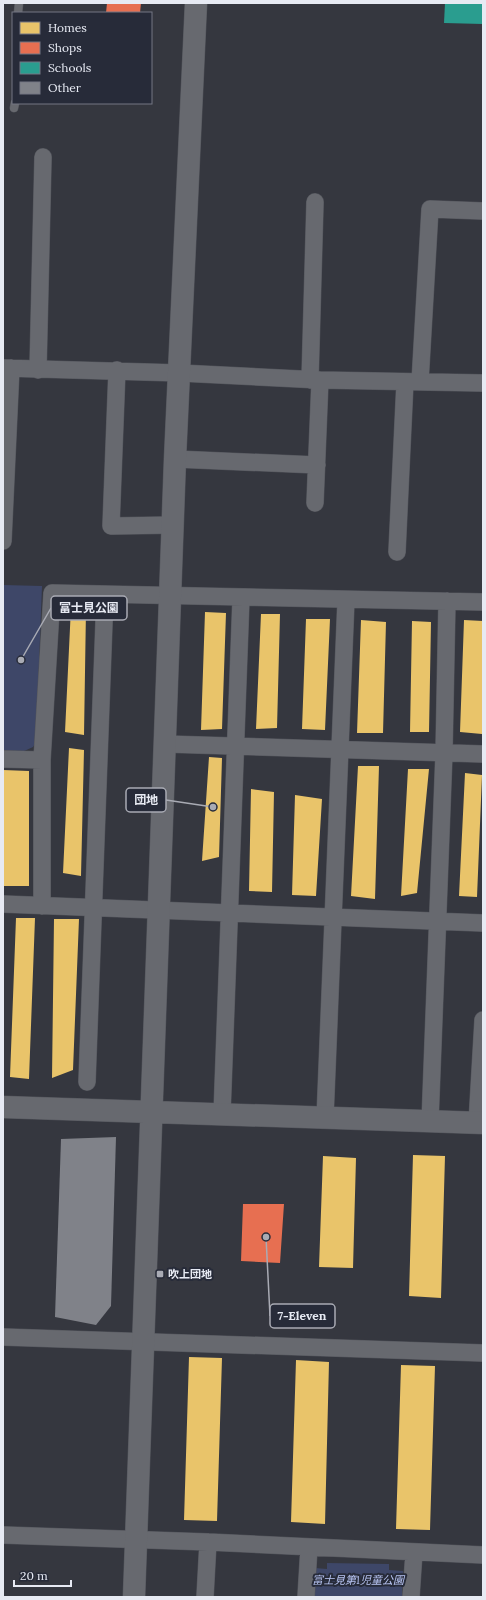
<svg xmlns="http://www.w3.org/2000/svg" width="486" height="1600" viewBox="0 0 486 1600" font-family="Lora,'Noto Sans JP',serif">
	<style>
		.green { fill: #3e4768 }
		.homes { fill: #e9c46a }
		.shops { fill: #e76f51 }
		.schools { fill: #2a9d8f }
		.building { fill: #808289 }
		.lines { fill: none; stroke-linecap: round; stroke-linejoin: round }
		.lane-casing { stroke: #52545b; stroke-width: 9 }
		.street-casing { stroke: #52545b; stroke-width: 18 }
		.secondary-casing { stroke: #52545b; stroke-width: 23 }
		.lane { stroke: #67696f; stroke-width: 8 }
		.street { stroke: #67696f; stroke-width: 17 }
		.secondary { stroke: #67696f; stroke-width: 22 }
		.poi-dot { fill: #a9abb4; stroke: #272b39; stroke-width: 1.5 }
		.labels { text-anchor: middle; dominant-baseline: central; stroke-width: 4; stroke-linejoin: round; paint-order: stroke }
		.poi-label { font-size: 11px; font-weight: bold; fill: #e7eaf3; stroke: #272b39; text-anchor: start }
		.park-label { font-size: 11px; font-style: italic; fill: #b8c5f3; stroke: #272b39 }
		.leader { fill: none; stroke: #a9abb4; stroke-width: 1.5 }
		.callout-dot { fill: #a9abb4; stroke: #272b39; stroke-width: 1.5 }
		.callout { fill: #272b39; stroke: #a9abb4; stroke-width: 1.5 }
		.callout-label { font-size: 12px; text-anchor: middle; font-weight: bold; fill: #e7eaf3 }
	</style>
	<rect width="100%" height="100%" fill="#35373f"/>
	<path class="green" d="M3 585 42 586 36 742 33 747 22 752H3Z
		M327 1563 389 1564V1570L403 1571 402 1597H313L315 1568 327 1569Z"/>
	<path class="homes" d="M71 607 86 609 84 735 65 732Z
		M205 612 226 613 222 729 201 730Z
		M261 614H280L277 728 256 729Z
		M306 619H330L325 730 302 729Z
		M361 620 386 622 383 733H357Z
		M464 620 483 621 482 734 460 732Z
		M412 621 431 622 429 732H410Z
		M69 748 84 750 81 876 63 873Z
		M209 757 222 758 219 857 202 861Z
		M358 766H379L375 899 351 896Z
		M408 769H429L417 893 401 896Z
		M3 770 29 771V886H3Z
		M465 773 482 775 477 897 459 896Z
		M251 789 274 792 272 892 249 891Z
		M295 795 322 799 316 896 292 895Z
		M16 918H35L29 1079 10 1077Z
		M54 919H79L73 1070 52 1078Z
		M413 1155 445 1156 441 1298 409 1296Z
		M323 1156 356 1158 353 1268 319 1267Z
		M189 1357 222 1358 217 1521 184 1520Z
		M296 1360 329 1362 325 1524 291 1522Z
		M401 1365 435 1366 430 1530 396 1529Z"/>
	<path class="shops" d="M107 3H141L140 13H106Z
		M243 1204H284L280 1263 241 1261Z"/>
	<path class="schools" d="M445 3H483V24L444 23Z"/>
	<path class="building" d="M116 1137 111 1306 96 1325 55 1317 61 1139Z"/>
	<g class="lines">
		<defs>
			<path id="lane" d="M18 13 19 3
				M14 108 15 103"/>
			<path id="street" d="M3 368 180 373 320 380 483 383
				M38 370 43 157
				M117 370 111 526 173 525
				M310 380 315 202
				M420 382 430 209 483 211
				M175 459 317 465
				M315 503 320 380
				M3 541 11 368
				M397 552 405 382
				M166 744 483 754
				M3 759 42 760
				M3 904 483 923
				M42 906V760L52 593 483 602
				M87 1082 105 595
				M222 1114C227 942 236 770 241 598
				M325 1118 346 600
				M430 1122 444 753 447 601
				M477 1123 483 1020
				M3 1337 483 1353
				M3 1535 208 1542 483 1555
				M205 1597 208 1542
				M306 1597 309 1547
				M411 1597 414 1552"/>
			<path id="secondary" d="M3 1107 483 1123
				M134 1597 175 459 196 3"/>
		</defs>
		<use href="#lane" class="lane-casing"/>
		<use href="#street" class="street-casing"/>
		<use href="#secondary" class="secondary-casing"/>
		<use href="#lane" class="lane"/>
		<use href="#street" class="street"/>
		<use href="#secondary" class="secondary"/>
	</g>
	<rect class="poi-dot" x="156" y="1270" width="8" height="8" rx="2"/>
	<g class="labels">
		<g class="poi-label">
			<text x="168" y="1274">吹上団地</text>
		</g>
		<g class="park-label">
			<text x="358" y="1580">富士見第1児童公園</text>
		</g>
	</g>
	<path class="leader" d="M21 660L51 608M213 807L166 800M266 1237L270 1316"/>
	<g class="callout-dot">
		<circle cx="21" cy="660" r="4"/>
		<circle cx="213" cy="807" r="4"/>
		<circle cx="266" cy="1237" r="4"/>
	</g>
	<g class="callout">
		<rect x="51" y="596" width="76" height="24" rx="4"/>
		<rect x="126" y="788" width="40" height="24" rx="4"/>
		<rect x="270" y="1304" width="65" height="24" rx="4"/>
	</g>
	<g class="callout-label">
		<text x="89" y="612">富士見公園</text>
		<text x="146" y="804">団地</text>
		<text x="302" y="1320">7-Eleven</text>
	</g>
	<rect width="486" height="1600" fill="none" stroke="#e7eaf3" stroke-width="8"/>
	<rect x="12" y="12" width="140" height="92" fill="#272b39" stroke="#747783"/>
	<rect x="20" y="22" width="20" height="12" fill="#e9c46a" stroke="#747783"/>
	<text x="48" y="32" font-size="12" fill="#e7eaf3">Homes</text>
	<rect x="20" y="42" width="20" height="12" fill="#e76f51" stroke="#747783"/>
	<text x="48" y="52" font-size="12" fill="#e7eaf3">Shops</text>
	<rect x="20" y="62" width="20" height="12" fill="#2a9d8f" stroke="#747783"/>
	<text x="48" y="72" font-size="12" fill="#e7eaf3">Schools</text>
	<rect x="20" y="82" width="20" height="12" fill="#808289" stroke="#747783"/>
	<text x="48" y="92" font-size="12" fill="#e7eaf3">Other</text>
	<path d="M14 1580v6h57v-6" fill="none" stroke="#e7eaf3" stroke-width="2"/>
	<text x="20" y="1580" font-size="12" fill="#e7eaf3" stroke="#272b39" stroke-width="3" paint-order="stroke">20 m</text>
</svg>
